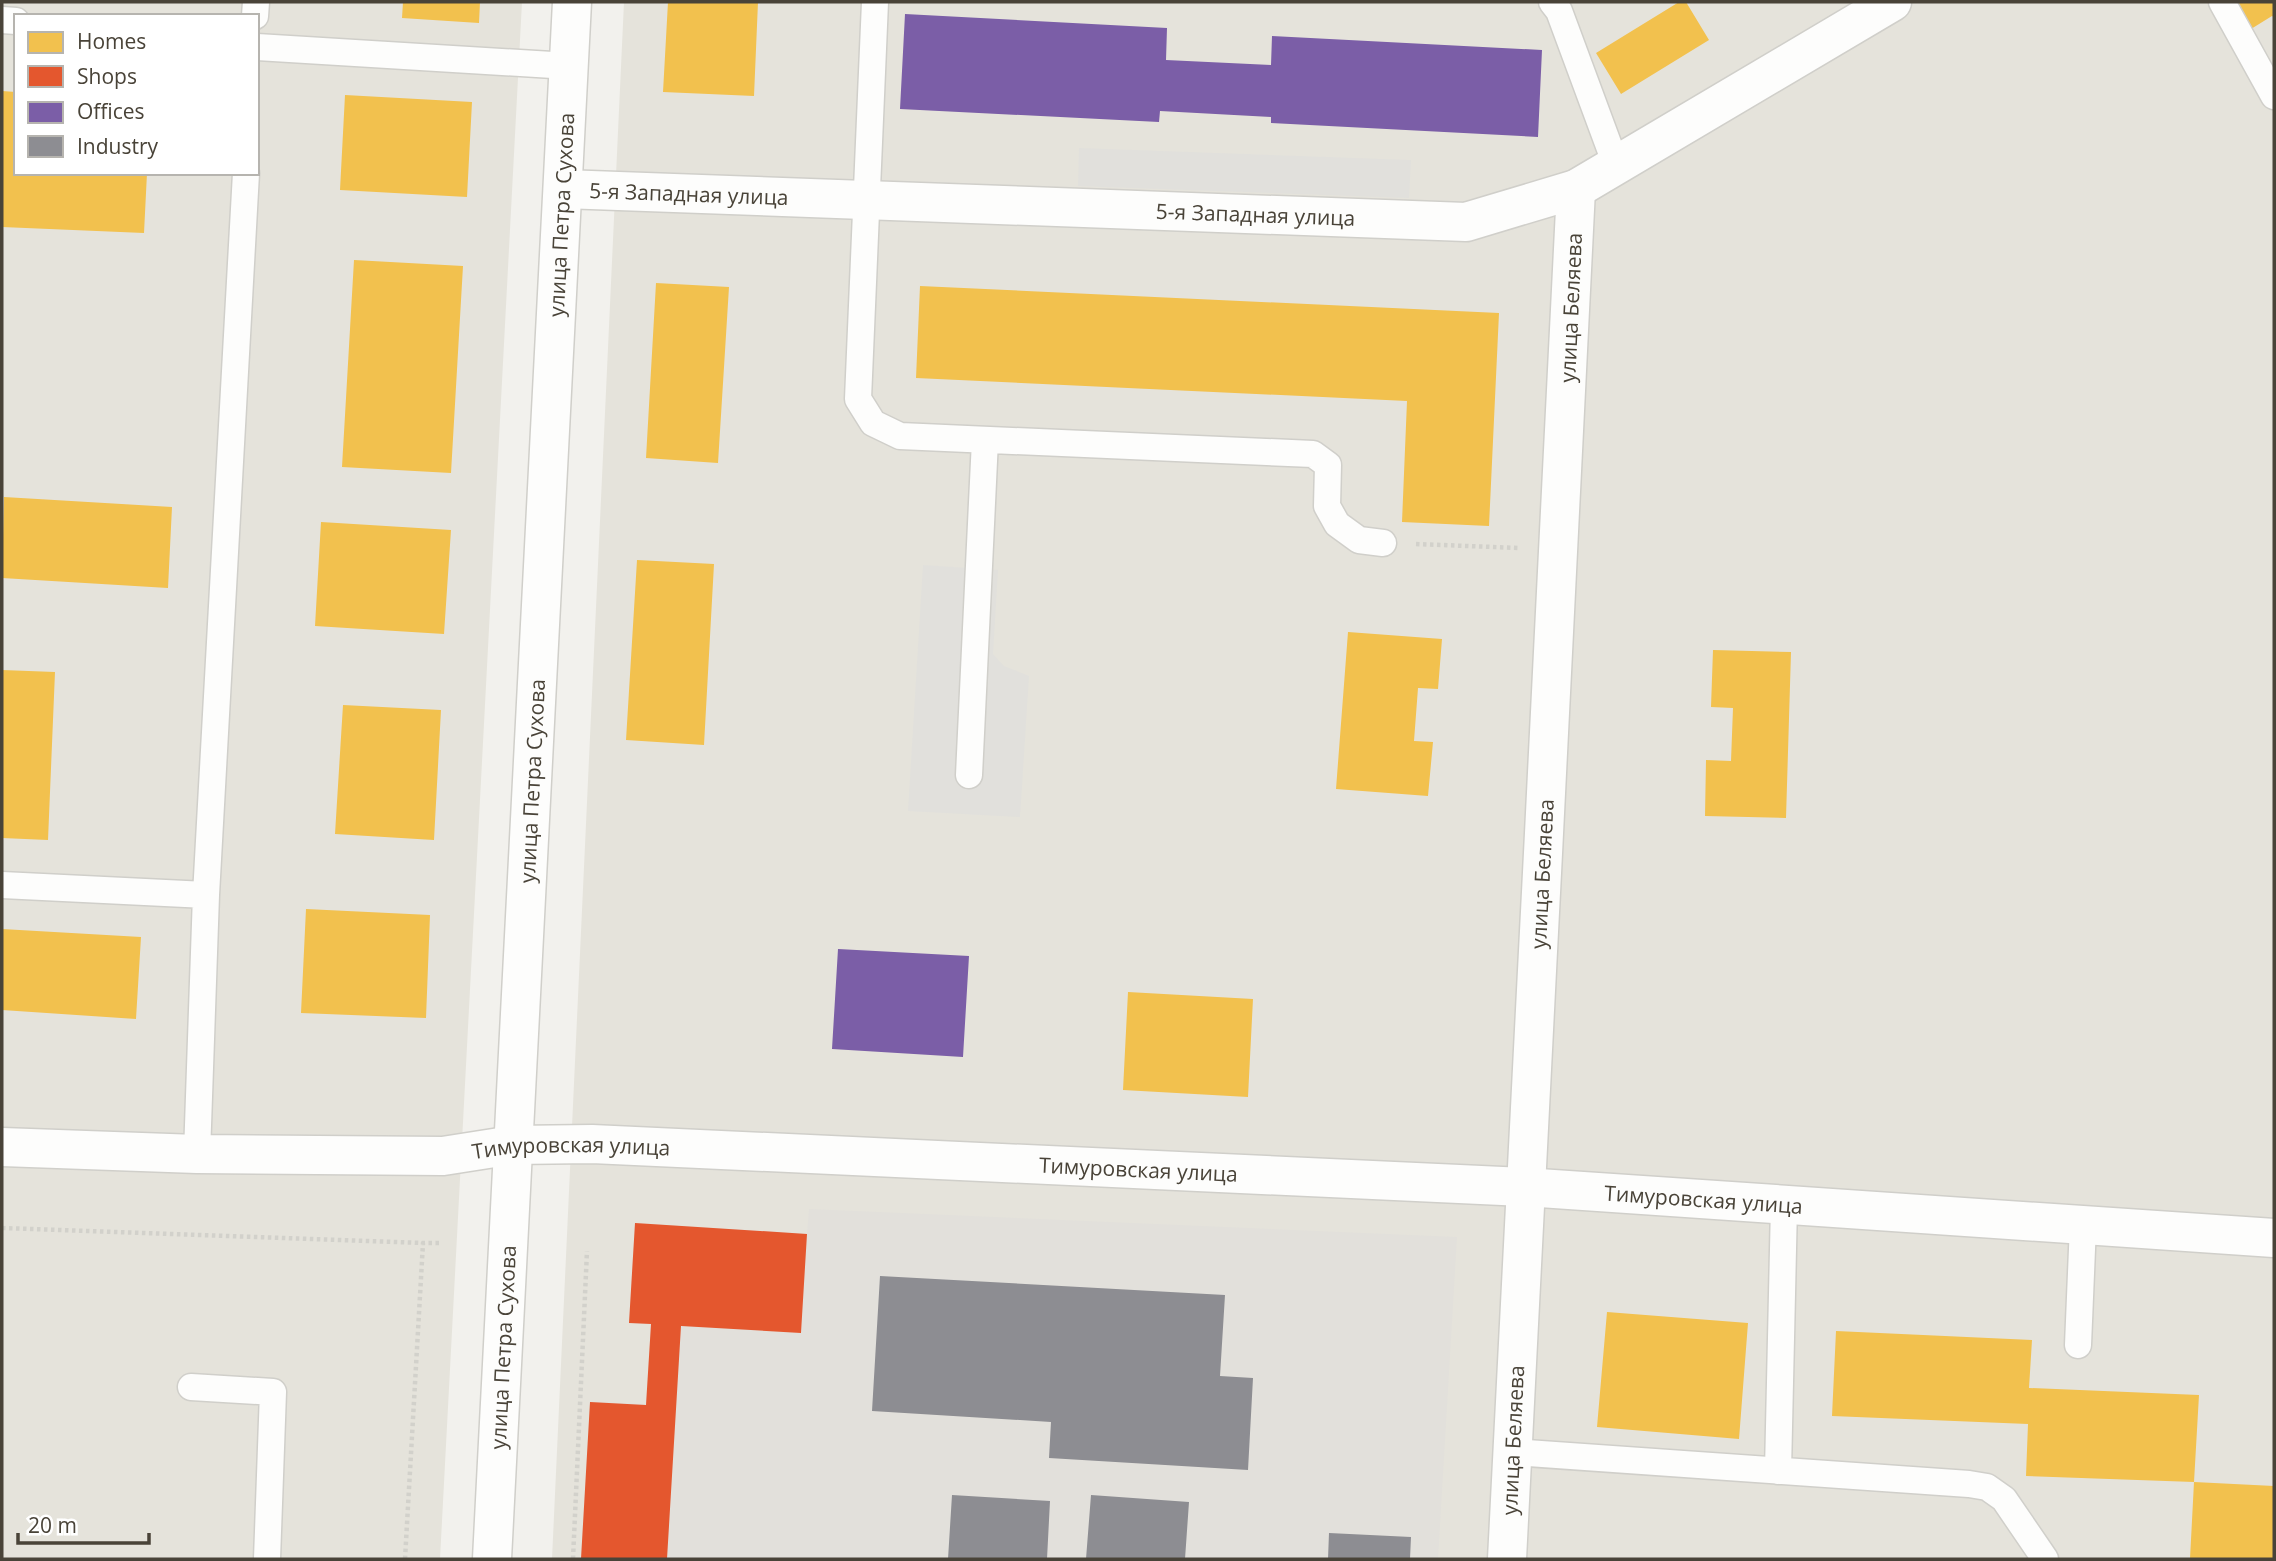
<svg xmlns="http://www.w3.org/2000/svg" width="2276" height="1561" viewBox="0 0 2276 1561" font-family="'Open Sans',sans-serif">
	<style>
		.residential { fill: #e5e3db; fill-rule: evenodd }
		.industrial { fill: #e2e0db }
		.parking { fill: #e1e0dc }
		.homes { fill: #f2c14e }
		.shops { fill: #e4572e }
		.offices { fill: #7b5ea7 }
		.industry { fill: #8d8d92 }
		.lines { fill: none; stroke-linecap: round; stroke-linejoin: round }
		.service-casing { stroke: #d0cfca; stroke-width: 29 }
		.minor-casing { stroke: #d0cfca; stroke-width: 41 }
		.tertiary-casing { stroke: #d0cfca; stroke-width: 41 }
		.path { stroke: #d2d1cb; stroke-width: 4.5; stroke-dasharray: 3.5 3.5; stroke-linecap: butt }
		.service { stroke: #fdfdfc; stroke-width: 26 }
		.minor { stroke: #fdfdfc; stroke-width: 38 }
		.tertiary { stroke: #fdfdfc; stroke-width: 38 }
		.labels { text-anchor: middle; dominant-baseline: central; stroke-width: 7; stroke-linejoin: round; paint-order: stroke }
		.street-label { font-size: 21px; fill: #494338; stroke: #fff }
	</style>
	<rect width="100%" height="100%" fill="#f2f1ed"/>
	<path class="residential" d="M2 2H522L440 1559H2ZM16 16H257V173H16Z
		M624 2H2274V1559H552Z"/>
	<path class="industrial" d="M809 1209 1457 1237 1438 1559H581L590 1402 646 1404 651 1324 629 1323 635 1223 807 1234Z"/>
	<path class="parking" d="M1079 148 1411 160 1409 198 1078 186Z
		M923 565 998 570 993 654 1004 666 1029 676 1020 817 908 811Z"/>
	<path class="homes" d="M403 2H480L479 23 402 18Z
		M668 2H758L754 96 663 92Z
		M1679 2H1686L1709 40 1621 94 1596 53Z
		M2235 2H2274V17L2272 16 2251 29Z
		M2 91 16 92V173H147L144 233 2 227Z
		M345 95 472 102 467 197 340 190Z
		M354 260 463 266 451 473 342 467Z
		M656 283 729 287 718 463 646 458Z
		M920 286 1499 313 1489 526 1402 522 1407 401 916 378Z
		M4 497 172 507 168 588 2 578Z
		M321 522 451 530 444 634 315 626Z
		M637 560 714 564 704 745 626 740Z
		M1348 632 1442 639 1438 689 1418 688 1414 741 1433 742 1428 796 1336 789Z
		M1713 650 1791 652 1786 818 1705 816 1706 760 1731 761 1733 708 1711 707Z
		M2 670 55 672 48 840 2 838Z
		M343 705 441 710 434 840 335 834Z
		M306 909 430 915 426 1018 301 1013Z
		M2 929 141 937 136 1019 2 1010Z
		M1128 992 1253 999 1248 1097 1123 1090Z
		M1607 1312 1748 1323 1739 1439 1597 1427Z
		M1836 1331 2032 1340 2029 1388 2199 1395 2194 1482 2026 1476 2028 1424 1832 1416Z
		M2194 1482 2274 1486V1559H2190Z"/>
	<path class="shops" d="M635 1223 807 1234 801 1333 681 1326 667 1559H581L590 1402 646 1405 651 1324 629 1323Z"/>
	<path class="offices" d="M905 14 1167 28 1166 60 1271 65 1272 36 1542 50 1538 137 1271 123V117L1160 111 1159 122 900 109Z
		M838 949 969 956 963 1057 832 1049Z"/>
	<path class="industry" d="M880 1276 1225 1295 1220 1376 1253 1378 1248 1470 1049 1458 1051 1422 872 1411Z
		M952 1495 1050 1501 1047 1559H948Z
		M1091 1495 1189 1502 1185 1559H1086Z
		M1329 1533 1411 1537 1410 1559H1328Z"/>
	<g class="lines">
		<defs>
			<path id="service" d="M875 2 858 399 873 423 900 436 1313 454 1328 465 1327 506 1337 524 1359 540 1383 543
				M1552 2 1559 11 1616 165
				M2222 2 2274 96
				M255 16 256 2
				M2 20 16 21
				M257 47 569 66
				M969 775 985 440
				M2 885 206 895
				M197 1154 206 895 246 173
				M2078 1345 2083 1225
				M191 1387 273 1392 267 1559
				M1512 1452 1969 1484 1987 1487 2004 1499 2045 1559
				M1778 1471 1784 1205"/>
			<g id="minor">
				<path id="s1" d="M563 189 1466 222 1576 189 1892 2"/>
				<path id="s2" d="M2 1147 197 1154 443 1156 513 1145 592 1144 1524 1187 2274 1238"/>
				<path id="s3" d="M1507 1559C1528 1102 1556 646 1576 189"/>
			</g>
			<g id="tertiary">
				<path id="s4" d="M492 1559 572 2"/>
			</g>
		</defs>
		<use href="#service" class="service-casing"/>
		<use href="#minor" class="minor-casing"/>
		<use href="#tertiary" class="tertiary-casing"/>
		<path class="path" d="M1416 544 1519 548
			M2 1228 423 1243
			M405 1559 423 1243H439
			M573 1559 587 1251"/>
		<use href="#service" class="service"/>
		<use href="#minor" class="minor"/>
		<use href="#tertiary" class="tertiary"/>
	</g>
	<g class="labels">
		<g class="street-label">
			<text stroke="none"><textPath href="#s1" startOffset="126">5-я Западная улица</textPath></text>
			<text stroke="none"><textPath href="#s4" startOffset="1346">улица Петра Сухова</textPath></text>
			<text stroke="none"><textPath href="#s1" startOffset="693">5-я Западная улица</textPath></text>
			<text stroke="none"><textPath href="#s3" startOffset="1253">улица Беляева</textPath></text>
			<text stroke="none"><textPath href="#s4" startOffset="779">улица Петра Сухова</textPath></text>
			<text stroke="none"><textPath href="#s3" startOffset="686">улица Беляева</textPath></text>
			<text stroke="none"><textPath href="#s2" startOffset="570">Тимуровская улица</textPath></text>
			<text stroke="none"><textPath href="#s2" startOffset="1138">Тимуровская улица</textPath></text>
			<text stroke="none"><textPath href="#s2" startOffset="1704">Тимуровская улица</textPath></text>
			<text stroke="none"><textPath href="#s4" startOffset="212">улица Петра Сухова</textPath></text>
			<text stroke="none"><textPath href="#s3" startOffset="119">улица Беляева</textPath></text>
		</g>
	</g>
	<rect width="2276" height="1561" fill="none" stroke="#494338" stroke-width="7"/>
	<rect x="14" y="14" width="245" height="161" fill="#ffffff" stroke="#b6b4af" stroke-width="2"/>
	<rect x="28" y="32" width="35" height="21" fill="#f2c14e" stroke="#b6b4af" stroke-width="2"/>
	<text x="77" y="49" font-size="21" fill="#494338">Homes</text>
	<rect x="28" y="66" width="35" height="21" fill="#e4572e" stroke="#b6b4af" stroke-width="2"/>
	<text x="77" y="84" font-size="21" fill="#494338">Shops</text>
	<rect x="28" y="102" width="35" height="21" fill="#7b5ea7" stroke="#b6b4af" stroke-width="2"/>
	<text x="77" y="119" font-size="21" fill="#494338">Offices</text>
	<rect x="28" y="136" width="35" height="21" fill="#8d8d92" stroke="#b6b4af" stroke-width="2"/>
	<text x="77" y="154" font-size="21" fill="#494338">Industry</text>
	<path d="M18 1533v10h131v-10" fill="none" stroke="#494338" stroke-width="3.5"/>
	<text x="28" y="1533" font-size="21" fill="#494338" stroke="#ffffff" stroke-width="5" paint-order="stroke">20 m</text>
</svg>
